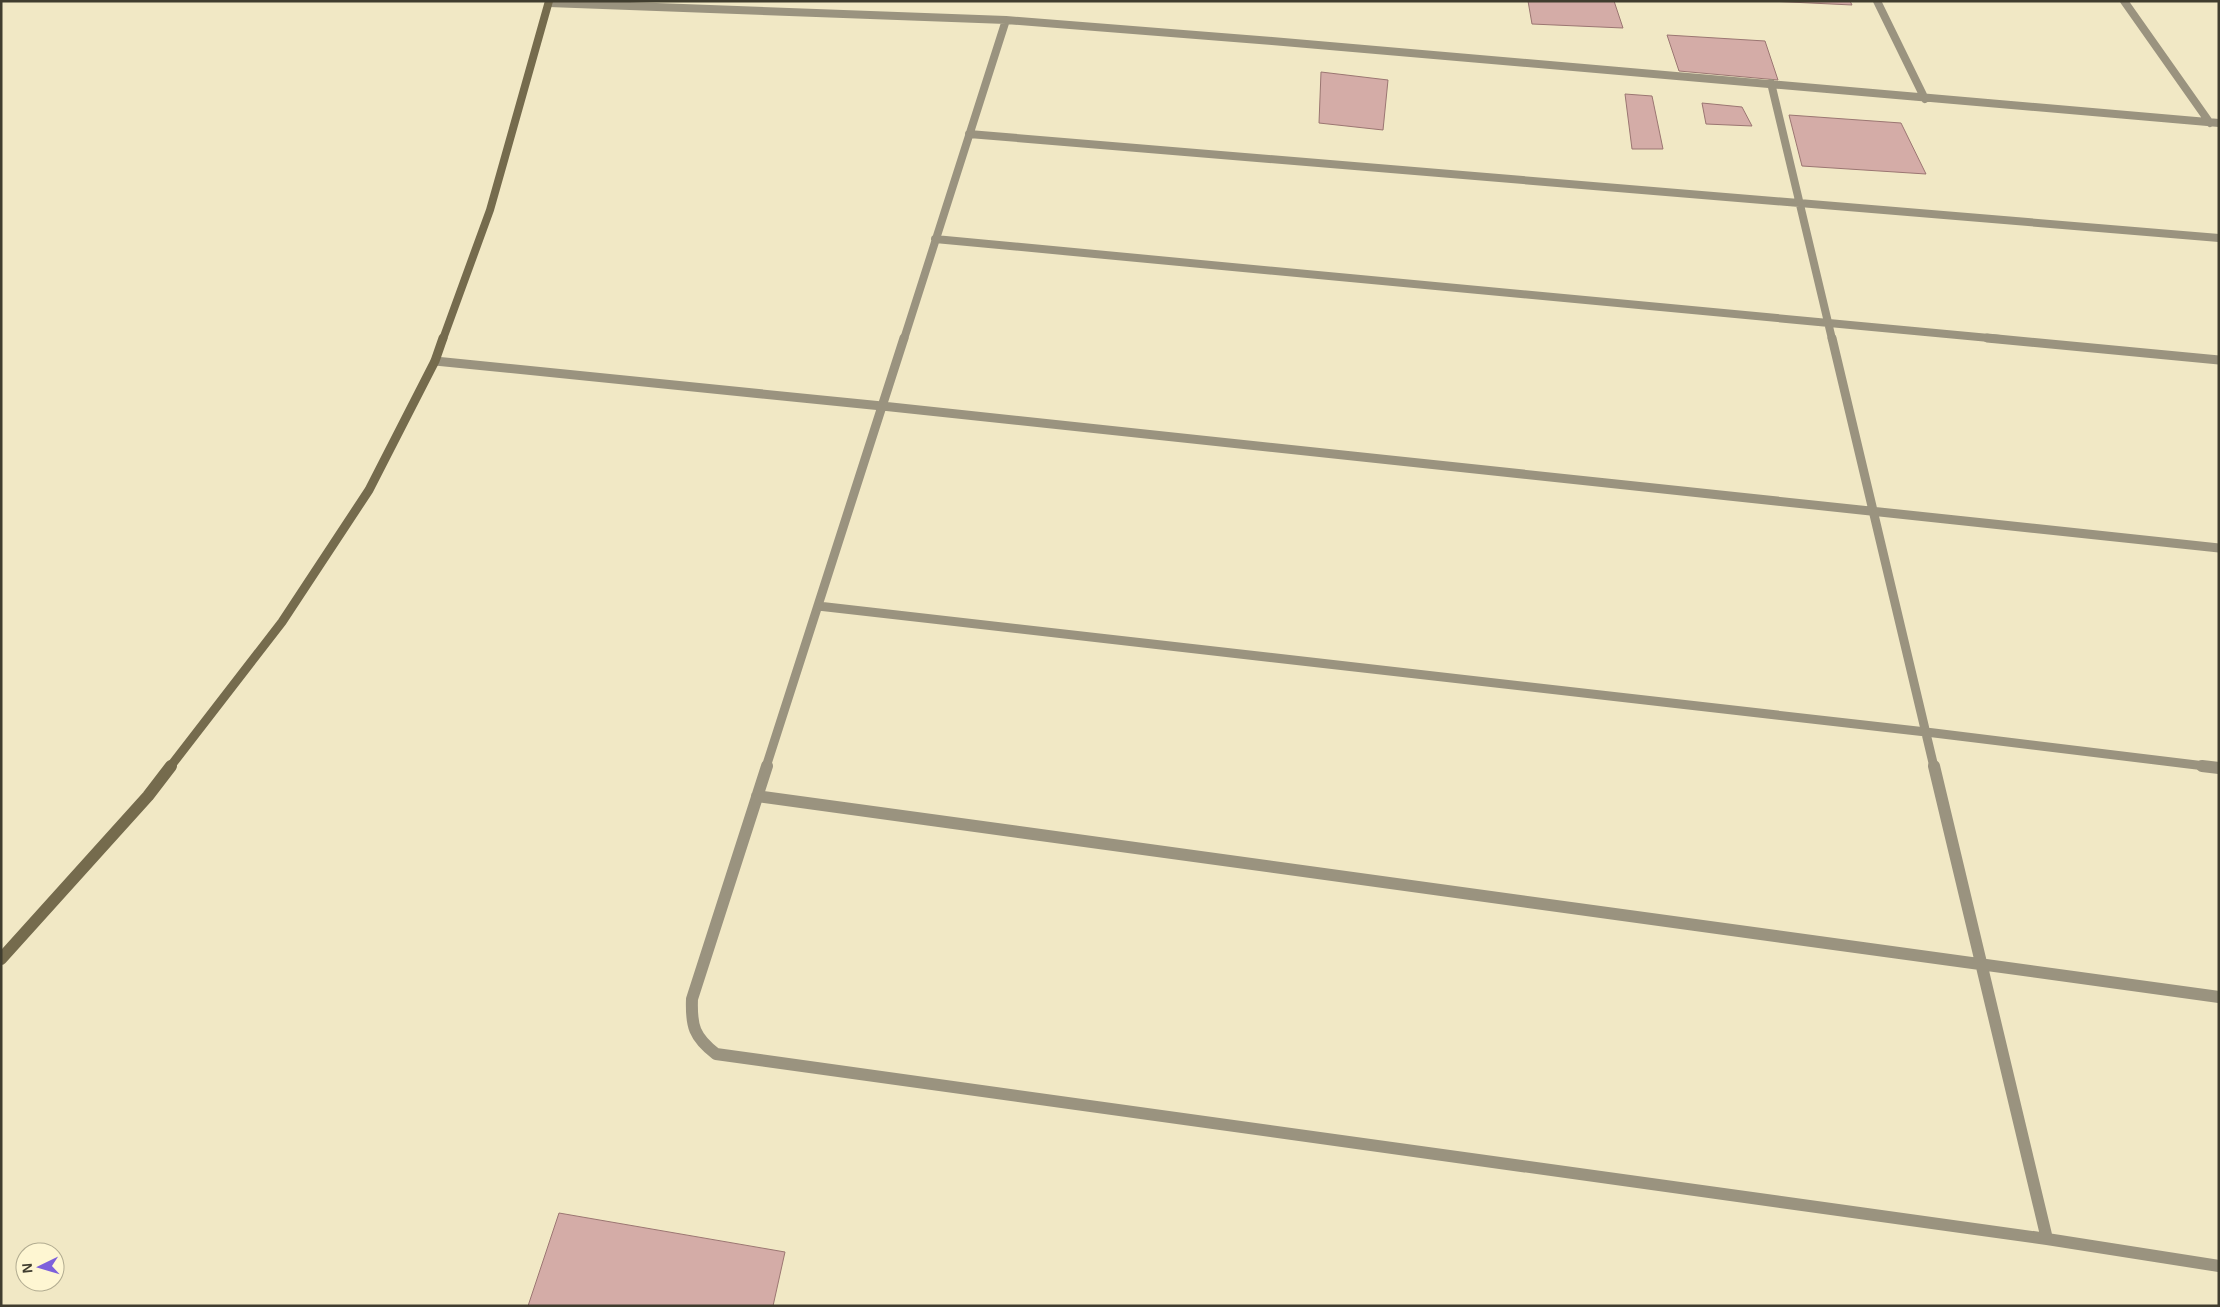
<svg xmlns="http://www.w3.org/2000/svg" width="2220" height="1307" viewBox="0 0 2220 1307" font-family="Arial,sans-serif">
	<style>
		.building { fill: #d4aca7; stroke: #9b7672 }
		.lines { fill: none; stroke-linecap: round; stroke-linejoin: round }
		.minor-far2 { stroke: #9a937f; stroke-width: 8 }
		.minor-far1 { stroke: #9a937f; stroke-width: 9 }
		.minor { stroke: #9a937f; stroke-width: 12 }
		.secondary-far2 { stroke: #756b4d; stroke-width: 8 }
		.secondary-far1 { stroke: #756b4d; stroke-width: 9 }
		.secondary { stroke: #756b4d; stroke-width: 12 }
	</style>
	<rect width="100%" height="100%" fill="#f1e8c5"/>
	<path class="building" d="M1528 1H1614L1623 28 1532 24Z
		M1769 1H1850L1852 5Z
		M1667 35 1765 41 1778 80 1679 71Z
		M1321 72 1388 80 1383 130 1319 123Z
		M1625 94 1652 96 1663 149H1632Z
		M1702 103 1742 107 1752 126 1706 124Z
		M1789 115 1901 123 1926 174 1802 166Z
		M559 1213 785 1252 773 1306H528Z"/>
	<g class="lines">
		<path class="minor-far2" d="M1877 1 1925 99
			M2124 1 2210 123
			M549 3 1006 20 1272 41 2219 123
			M1771 83 1832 339
			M969 134 2219 238
			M935 239 2000 339
			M904 339 1006 20"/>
		<path class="minor-far1" d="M1832 338 1934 767
			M1987 338 2219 360
			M435 361 882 406 2219 548
			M818 606 1926 732 2213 767
			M766 767 904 338"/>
		<path class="minor" d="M767 766 692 999C691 1026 694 1037 716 1054L2047 1239 2219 1266
			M1934 766 2047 1239
			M2202 766 2219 768
			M757 796 2219 997"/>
		<path class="secondary-far2" d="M443 339 490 210 549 1"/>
		<path class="secondary-far1" d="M170 767 282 622 369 490 435 361 443 338"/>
		<path class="secondary" d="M1 959 148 796 171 766"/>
	</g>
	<rect width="2220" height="1307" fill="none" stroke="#403d2f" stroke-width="5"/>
	<g transform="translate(40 1267) rotate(265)"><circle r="24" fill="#fef6d2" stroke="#b2ac91"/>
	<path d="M0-4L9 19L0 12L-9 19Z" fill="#7d60db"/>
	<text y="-8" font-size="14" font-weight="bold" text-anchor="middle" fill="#403d2f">N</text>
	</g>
</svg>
